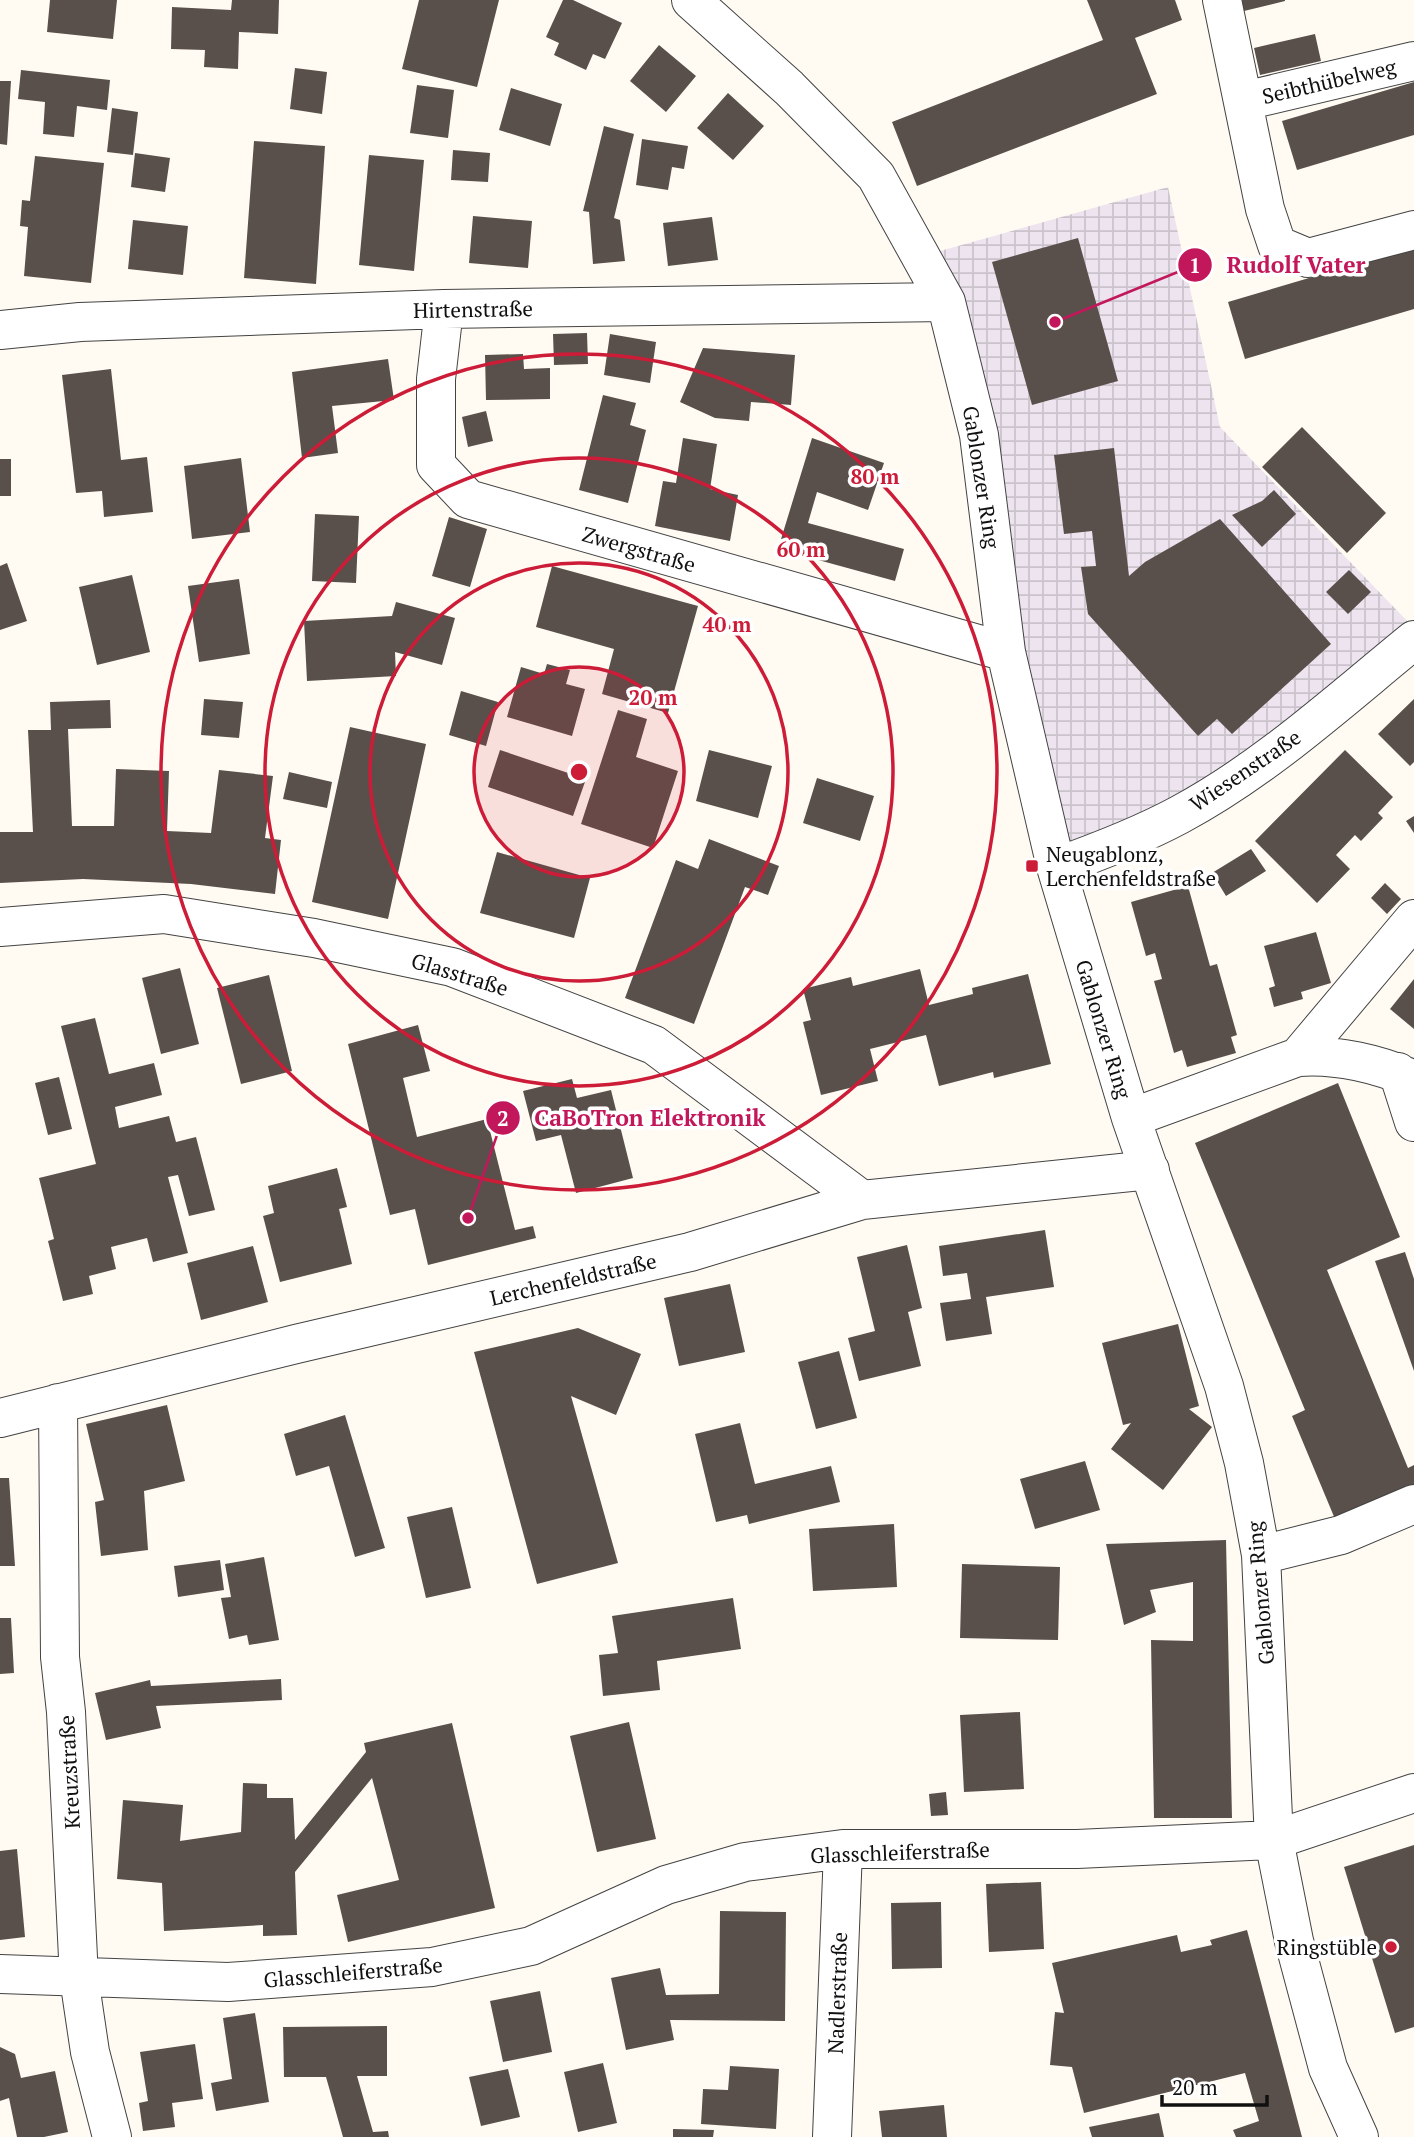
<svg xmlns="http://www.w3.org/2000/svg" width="1414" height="2137" viewBox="0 0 1414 2137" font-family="'PT Serif',serif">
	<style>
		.industrial { fill: url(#industrial-grid) }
		.building { fill: #5a504b }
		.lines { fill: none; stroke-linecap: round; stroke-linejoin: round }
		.minor-casing { stroke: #434343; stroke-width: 40 }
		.minor { stroke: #fff; stroke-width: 38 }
		.ring { fill: none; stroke: #cc1c37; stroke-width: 3.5 }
		.poi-dot { fill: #cc1c37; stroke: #fff; stroke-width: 2.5 }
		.labels { text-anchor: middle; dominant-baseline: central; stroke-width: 7; stroke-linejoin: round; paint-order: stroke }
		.street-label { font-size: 21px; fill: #101010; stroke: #fff }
		.poi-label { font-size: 21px; fill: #101010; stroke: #fff; text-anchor: start }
		.centre { fill: #cc1c37; stroke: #fff; stroke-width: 3.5 }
		.ring-label { font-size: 21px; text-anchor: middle; font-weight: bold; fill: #cc1c37; stroke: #fff; stroke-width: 7; stroke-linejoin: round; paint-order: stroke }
		.leader { fill: none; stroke: #c2185b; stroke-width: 2.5 }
		.callout-dot { fill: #c2185b; stroke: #fff; stroke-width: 2.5 }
		.mark-label { font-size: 21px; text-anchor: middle; font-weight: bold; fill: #fff }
		.callout-label { font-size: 23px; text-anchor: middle; font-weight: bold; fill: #c2185b; stroke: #fff; stroke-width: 7; stroke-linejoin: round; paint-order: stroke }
	</style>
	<defs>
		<pattern id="industrial-grid" width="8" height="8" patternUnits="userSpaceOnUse" patternTransform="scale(1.75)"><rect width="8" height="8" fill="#ede4ef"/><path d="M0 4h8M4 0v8" fill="none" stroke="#cac3cc"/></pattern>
	</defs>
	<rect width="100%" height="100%" fill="#fffbf3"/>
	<path class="industrial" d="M1168 187 1220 427 1411 625 1232 774 1067 847 933 253Z"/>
	<path class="building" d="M50 0H117L113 39 47 32Z
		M232 0H279L278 34 239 32 238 69 204 67 205 50 171 49 172 7 231 10Z
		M419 0H499L477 87 402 69Z
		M563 0H573L622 23 605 59 593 54 586 70 554 55 559 43 546 37Z
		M1087 0H1175L1182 20 1135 38 1157 94 917 186 892 122 1103 40Z
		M1242 0H1285V1L1244 11Z
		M1315 34 1321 61 1260 75 1254 48Z
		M659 45 696 76 666 112 630 81Z
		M295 68 327 72 322 114 290 109Z
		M21 70 110 80 107 110 77 106 74 137 43 134 45 102 18 99Z
		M0 81H11L7 145 0 144Z
		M1414 82V135L1297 170 1282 121Z
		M417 85 454 90 448 138 410 133Z
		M511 88 562 104 550 146 499 130Z
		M728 93 764 126 733 160 697 128Z
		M112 108 138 112 133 155 107 152Z
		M604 126 634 134 614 218 620 220 625 261 593 264 589 212 583 211Z
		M642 139 688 146 684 169 672 167 668 190 636 185Z
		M254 141 325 146 316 284 244 278Z
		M453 150 490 153 488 182 451 180Z
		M135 153 170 158 165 192 131 187Z
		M369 155 424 160 414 271 359 265Z
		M35 156 104 163 91 283 24 276 28 227 20 226 22 200 30 201Z
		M473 216 532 221 528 268 469 263Z
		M712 217 718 260 668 266 663 223Z
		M133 220 188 226 183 275 128 269Z
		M1078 238 1118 381 1032 405 992 262Z
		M1414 247V309L1245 359 1228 302Z
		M587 333 588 364 554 365 553 334Z
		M610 334 656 342 650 383 604 375Z
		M703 348 795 355 791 405 751 402 749 421 715 418 680 402Z
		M523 354 524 369 550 368V399L486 400 485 355Z
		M388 359 394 400 332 406 338 453 302 458 292 372Z
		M111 369 121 460 147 457 153 512 104 517 102 491 76 493 62 375Z
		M603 395 636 403 630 425 646 430 628 503 579 490Z
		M486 411 493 441 468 447 462 417Z
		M1302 427 1386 513 1347 553 1262 467Z
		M683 438 717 444 710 489 738 495 730 541 655 526 663 481 676 483Z
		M812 438 884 463 868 510 817 492 808 523 904 549 895 581 778 549Z
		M1114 448 1129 576 1145 562 1220 519 1331 644 1232 734 1217 719 1198 736 1088 614 1081 567 1096 566 1092 531 1064 534 1054 455Z
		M241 458 250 532 192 539 184 466Z
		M0 459H11V496H0Z
		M1274 490 1296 514 1262 547 1232 515 1262 501Z
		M315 514 359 516 356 583 312 581Z
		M449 517 487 529 470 587 432 576Z
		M7 563 27 621 0 630V566Z
		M552 566 698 606 668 713 602 694 614 649 536 627Z
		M1349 570 1371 592 1348 614 1326 592Z
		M132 575 150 652 97 665 79 587Z
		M239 579 250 654 199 662 188 586Z
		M396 602 455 618 442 665 395 652 396 676 307 681 304 621 392 616Z
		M547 664 570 670 566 684 585 689 572 736 507 717 521 667 544 674Z
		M461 691 498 702 486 746 449 735Z
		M204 699 243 702 239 738 201 735Z
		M1414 699V762L1410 766 1378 734Z
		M110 700 111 728 68 729 72 826H114L116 769 169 771 167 831 211 833 219 770 273 776 265 838 281 840 275 894 191 884 83 879 0 883V832H33L28 730H51L50 702Z
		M618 710 647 719 636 757 678 771 653 848 581 824Z
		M350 727 426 744 388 919 312 902Z
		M500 750 586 779 573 816 488 787Z
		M709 750 772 766 758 818 696 801Z
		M1345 750 1393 797 1378 813 1383 818 1361 841 1355 835 1336 855 1350 869 1317 903 1255 841Z
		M289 772 332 782 327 808 283 799Z
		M817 778 874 796 860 841 803 823Z
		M1414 816V833L1406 821Z
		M709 839 779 866 768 895 745 887 694 1024 625 998 676 860 698 869Z
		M1251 849 1266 871 1226 896 1212 873Z
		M497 852 590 878 574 938 480 913Z
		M1385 883 1401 899 1387 914 1371 898Z
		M1188 886 1210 966 1217 964 1237 1035 1231 1037 1236 1053 1187 1067 1182 1050 1174 1053 1154 981 1162 979 1155 953 1146 956 1131 902Z
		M1316 932 1331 983 1301 992 1303 999 1274 1007 1269 988 1275 986 1264 946Z
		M180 968 199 1044 161 1054 142 978Z
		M920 969 929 1005 973 994 972 988 1028 974 1051 1064 994 1078 993 1072 939 1086 926 1035 870 1049 878 1081 821 1095 803 1022 811 1020 803 989 851 977 853 986Z
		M269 975 292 1071 241 1084 217 988Z
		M1414 979V1029L1390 1009Z
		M95 1018 109 1074 154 1063 162 1095 115 1107 119 1128 169 1116 176 1142 196 1137 215 1210 189 1216 178 1175 168 1177 188 1253 153 1262 147 1238 111 1247 116 1269 89 1276 93 1294 63 1301 48 1241 54 1239 39 1178 96 1164 61 1026Z
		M418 1025 430 1071 403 1078 417 1137 487 1119 515 1230 533 1226 536 1238 428 1265 415 1209 390 1215 348 1044Z
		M59 1077 72 1129 48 1135 35 1083Z
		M572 1079 577 1098 611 1090 633 1178 576 1193 561 1135 536 1141 523 1091Z
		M1338 1083 1400 1237 1327 1270 1408 1468 1414 1465V1486L1335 1519 1292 1416 1305 1410 1195 1143Z
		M337 1168 347 1207 339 1209 352 1264 280 1282 263 1216 274 1213 268 1186Z
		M1045 1230 1054 1287 986 1297 992 1334 946 1341 940 1303 971 1299 967 1273 943 1276 939 1246Z
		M907 1245 922 1308 908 1312 921 1366 859 1381 848 1338 875 1331 857 1257Z
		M253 1246 268 1302 201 1320 187 1263Z
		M1405 1252 1414 1279V1371L1375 1261Z
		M730 1284 745 1352 679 1366 664 1298Z
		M1178 1324 1199 1406 1189 1409 1212 1427 1163 1490 1111 1449 1131 1423 1123 1425 1102 1343Z
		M578 1328 641 1354 616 1415 571 1396 618 1563 537 1584 474 1352Z
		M839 1351 857 1418 816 1429 798 1362Z
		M167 1405 185 1481 144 1491 148 1550 101 1556 95 1502 104 1500 86 1424Z
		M345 1415 385 1548 355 1557 329 1466 296 1476 284 1434Z
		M740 1423 755 1484 831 1466 840 1502 749 1524 747 1515 716 1522 695 1434Z
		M1085 1461 1100 1510 1035 1529 1020 1479Z
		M0 1478H9L15 1566H0Z
		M452 1507 471 1588 426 1598 407 1517Z
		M894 1524 897 1587 813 1591 809 1529Z
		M1226 1540 1232 1818H1154L1151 1640 1193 1641V1582L1150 1590 1156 1612 1124 1625 1106 1544Z
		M264 1557 279 1640 249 1645 247 1635 229 1639 221 1598 231 1597 225 1564Z
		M220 1560 224 1590 178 1597 174 1566Z
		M962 1564 1060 1567 1058 1640 960 1638Z
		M733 1598 741 1649 657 1661 660 1690 603 1696 599 1655 618 1653 612 1616Z
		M0 1618H11L14 1673 0 1674Z
		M281 1679 282 1700 156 1706 161 1728 106 1740 95 1693 150 1680 151 1686Z
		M1020 1712 1024 1789 964 1792 960 1715Z
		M629 1722 656 1839 597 1852 570 1736Z
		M452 1723 495 1908 348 1942 337 1895 399 1880 372 1778 295 1872 297 1935 263 1936V1925L164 1931 162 1883 117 1879 123 1800 183 1805 180 1841 241 1832 243 1783 267 1784V1798H293L295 1840 366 1752 364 1743Z
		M946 1792 948 1815 931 1816 929 1794Z
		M1414 1845V2027L1395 2033 1344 1867Z
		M17 1849 25 1937 0 1940V1851Z
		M1041 1882 1044 1949 989 1952 986 1884Z
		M941 1902 942 1968 892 1969 891 1903Z
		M720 1911 786 1912 785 2021 670 2020 674 2040 626 2050 611 1978 660 1968 666 1995 719 1994Z
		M1247 1930 1302 2137H1236L1233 2130 1259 2121 1245 2073 1084 2113 1072 2067 1050 2065 1055 2012 1064 2013 1052 1963 1177 1935 1181 1952 1212 1945 1210 1940Z
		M540 1991 552 2052 503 2062 490 2001Z
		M255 2013 269 2102 216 2111 211 2083 232 2079 223 2018Z
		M387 2026V2076H357L373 2132 388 2131 389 2137H343L326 2077H284L283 2027Z
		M195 2044 203 2099 172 2103 175 2127 143 2131 139 2103 148 2101 140 2052Z
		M0 2047 15 2054 21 2078 55 2071 68 2132 44 2137H17L9 2098 0 2101Z
		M603 2063 617 2123 578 2132 564 2072Z
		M730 2066 779 2069 776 2129 701 2124 703 2089 728 2090Z
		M508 2069 520 2117 481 2126 469 2077Z
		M944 2105 947 2137H882L879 2111Z
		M1159 2113 1164 2137H1092L1089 2127Z
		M673 2129 714 2130 713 2137H673Z"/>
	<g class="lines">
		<defs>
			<path id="minor" d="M691 0 789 88 876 176 946 302 979 435 1006 652 1056 867 1131 1118 1224 1386 1244 1463 1261 1555 1274 1840 1294 1941 1328 2068 1359 2137
				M1222 0 1265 209 1277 245 1308 258 1414 230
				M1244 101 1414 61
				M444 309 436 379V465L468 499 1006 652
				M0 330 80 322 444 309 946 302
				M1056 867C1098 852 1140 836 1179 815 1265 769 1339 701 1414 640
				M0 927 164 914 314 938 452 967 654 1045 862 1200
				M1298 1057 1414 919
				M1398 1072 1414 1122
				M1131 1118 1298 1057C1336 1054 1380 1064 1414 1080
				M58 1403 60 1657 66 1712 79 1978 90 2052 112 2137
				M0 1418 296 1344 690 1252 862 1200 1150 1170
				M1261 1555 1341 1535 1414 1504
				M0 1974 228 1982 432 1967 531 1946 666 1885 745 1862 843 1849H1077L1274 1840 1414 1793
				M832 2137 843 1849"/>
		</defs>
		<use href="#minor" class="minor-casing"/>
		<use href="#minor" class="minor"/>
	</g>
	<circle cx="579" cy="772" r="105" fill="#cc1c37" fill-opacity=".12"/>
	<g class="ring">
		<circle cx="579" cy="772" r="105"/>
		<circle cx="579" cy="772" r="209"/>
		<circle cx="579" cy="772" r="314"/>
		<circle cx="579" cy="772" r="418"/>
	</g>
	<g class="poi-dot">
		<rect x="1025" y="859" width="14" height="14" rx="3.5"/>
		<circle cx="1391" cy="1947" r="7"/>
	</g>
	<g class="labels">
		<g class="street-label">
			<text transform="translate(1329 81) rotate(-13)">Seibthübelweg</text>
			<text transform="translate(473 309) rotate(-1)">Hirtenstraße</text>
			<text transform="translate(982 477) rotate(81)">Gablonzer Ring</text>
			<text transform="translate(639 549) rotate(16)">Zwergstraße</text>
			<text transform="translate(1245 770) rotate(-34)">Wiesenstraße</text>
			<text transform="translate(460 974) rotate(17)">Glasstraße</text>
			<text transform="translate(1104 1029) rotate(73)">Gablonzer Ring</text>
			<text transform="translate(573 1279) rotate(-13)">Lerchenfeldstraße</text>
			<text transform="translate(1260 1593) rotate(-95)">Gablonzer Ring</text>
			<text transform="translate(69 1772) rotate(-93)">Kreuzstraße</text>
			<text transform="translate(900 1852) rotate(-2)">Glasschleiferstraße</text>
			<text transform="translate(353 1972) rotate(-5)">Glasschleiferstraße</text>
			<text transform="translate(837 1993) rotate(-88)">Nadlerstraße</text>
		</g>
		<g class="poi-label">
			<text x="1046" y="854">Neugablonz,<tspan x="1046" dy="24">Lerchenfeldstraße</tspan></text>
			<text x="1377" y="1947" text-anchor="end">Ringstüble</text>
		</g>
	</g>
	<circle cx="579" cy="772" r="10" class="centre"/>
	<g class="ring-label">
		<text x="875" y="484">80 m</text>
		<text x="801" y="557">60 m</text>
		<text x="727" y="632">40 m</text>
		<text x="653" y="705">20 m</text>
	</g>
	<path class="leader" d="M1055 322L1195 265M468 1218L503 1118"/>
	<g class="callout-dot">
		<circle cx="1055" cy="322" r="7"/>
		<circle cx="468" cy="1218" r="7"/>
		<circle cx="1195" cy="265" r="18"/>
		<circle cx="503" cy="1118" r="18"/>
	</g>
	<g class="mark-label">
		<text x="1195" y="273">1</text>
		<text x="503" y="1126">2</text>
	</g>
	<g class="callout-label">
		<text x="1296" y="273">Rudolf Vater</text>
		<text x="650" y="1126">CaBoTron Elektronik</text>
	</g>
	<path d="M1162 2095v10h105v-10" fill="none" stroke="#101010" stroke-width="3.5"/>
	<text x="1172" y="2095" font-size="21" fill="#101010" stroke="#ffffff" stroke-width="5" paint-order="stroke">20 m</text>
</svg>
